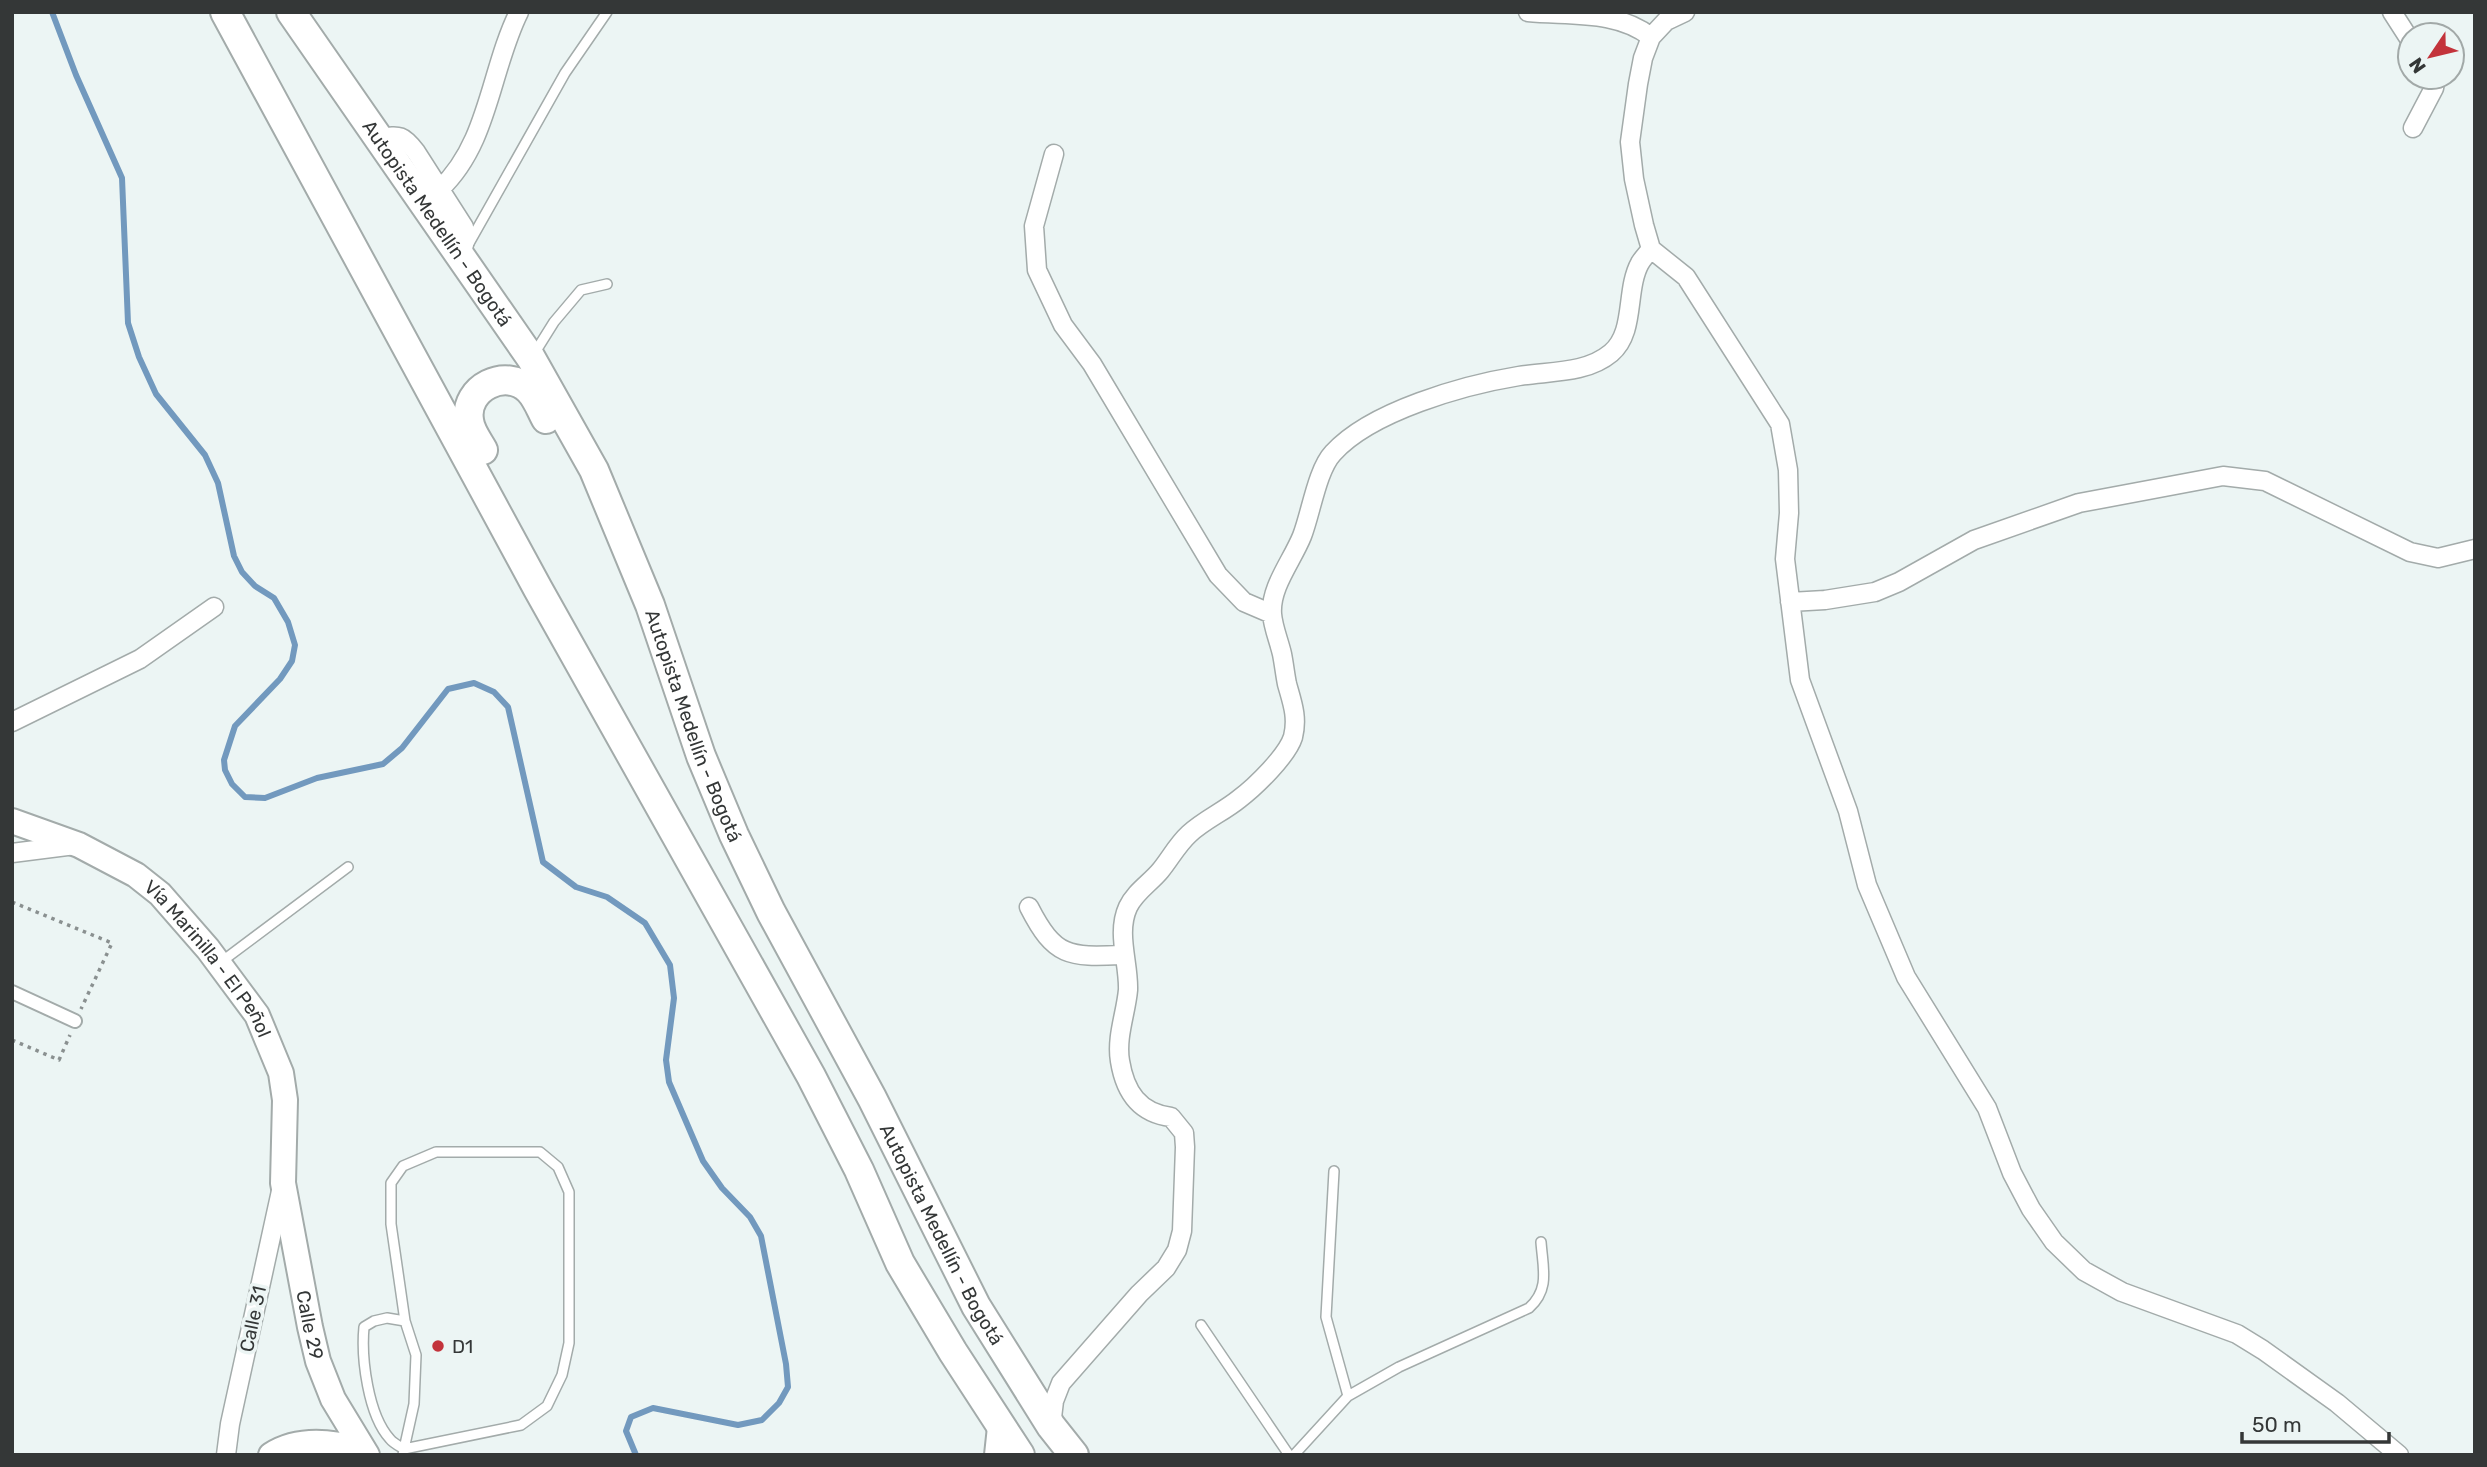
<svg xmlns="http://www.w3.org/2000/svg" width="2487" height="1467" viewBox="0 0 2487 1467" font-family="Rubik,sans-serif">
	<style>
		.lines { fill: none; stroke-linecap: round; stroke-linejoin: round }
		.stream { stroke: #7299be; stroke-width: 6 }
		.service-casing { stroke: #a3abaa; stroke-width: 12 }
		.pedestrian-casing { stroke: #a3abaa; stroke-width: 16 }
		.minor-casing { stroke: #a3abaa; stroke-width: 21 }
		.secondary-casing { stroke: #a3abaa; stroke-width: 28 }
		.trunk-casing { stroke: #a3abaa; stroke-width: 32 }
		.path { stroke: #8a9090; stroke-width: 3.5; stroke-dasharray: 3.5 5; stroke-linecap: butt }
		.service { stroke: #fff; stroke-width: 9 }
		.pedestrian { stroke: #fff; stroke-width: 12 }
		.minor { stroke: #fff; stroke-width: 18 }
		.secondary { stroke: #fff; stroke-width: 24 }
		.trunk { stroke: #fff; stroke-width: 28 }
		.poi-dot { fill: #c3333b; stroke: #ecf5f4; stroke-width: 2.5 }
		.labels { text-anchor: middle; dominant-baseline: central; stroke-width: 7; stroke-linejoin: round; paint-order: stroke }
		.street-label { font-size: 19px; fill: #343737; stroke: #ecf5f4 }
		.poi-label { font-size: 19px; fill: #343737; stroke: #ecf5f4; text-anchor: start }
	</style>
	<rect width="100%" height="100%" fill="#ecf5f4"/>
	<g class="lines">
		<path class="stream" d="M52 12 76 75 122 178 128 323 139 357 156 394 205 455 218 483 234 556 242 572 255 586 274 598 288 622 295 645 292 661 280 679 235 726 224 760 225 770 232 784 245 797 265 798 317 778 383 764 402 748 448 689 474 683 494 692 508 707 543 862 576 887 607 897 645 923 670 965 674 998 666 1060 669 1082 703 1161 722 1188 750 1217 761 1236 786 1364 788 1387 779 1403 762 1420 738 1425 653 1408 631 1417 626 1431 636 1455"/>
		<defs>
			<path id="service" d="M468 245 565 73 607 12
				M534 354 554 322 581 290 607 284
				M221 962 348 867
				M1334 1171 1326 1317 1348 1396
				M387 1318 405 1321 416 1355 414 1404 404 1449C399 1446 393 1443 390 1439 368 1415 361 1358 364 1327L374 1321Z
				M1201 1325 1289 1455
				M403 1455 404 1449 521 1425 547 1406 562 1375 569 1343V1192L558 1167 540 1152H436L403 1166 391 1183V1224L405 1321
				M1294 1455 1348 1396 1399 1367 1529 1308C1550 1289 1543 1269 1541 1242"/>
			<path id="pedestrian" d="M12 992 75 1021"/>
			<path id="minor" d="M1528 12C1570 16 1617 10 1651 37
				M1685 12 1666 21 1651 37 1643 58 1638 84 1630 142 1634 179 1644 225 1651 249 1686 277 1780 424 1788 470 1789 513 1785 559 1800 680 1848 811 1867 885 1906 977 1987 1108 2012 1173 2031 1209 2054 1242 2084 1271 2122 1292 2237 1334 2263 1350 2337 1403 2399 1455
				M2392 12 2410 40
				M2413 128 2434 88 2436 77
				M380 138C400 135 403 135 416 152L464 227 465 240 461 257
				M1054 154 1034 226 1037 270 1063 325 1092 364 1218 575 1244 602 1272 614
				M440 189C489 143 490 70 519 12
				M1790 602 1825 600 1875 592 1899 582 1974 540 2079 503 2223 476 2265 481 2410 552 2438 558 2475 549
				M12 722 140 659 214 607
				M12 853 75 845
				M1029 907C1055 958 1069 957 1123 955
				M1051 1426 1054 1401 1061 1383 1139 1294 1166 1268 1177 1250 1182 1231 1185 1147 1184 1133 1171 1117C1139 1113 1125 1092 1120 1061 1116 1037 1126 1013 1128 990 1129 963 1116 933 1128 907 1135 892 1150 883 1160 871 1170 859 1177 845 1189 834 1204 820 1223 812 1239 799 1255 787 1287 756 1293 737 1298 717 1292 702 1287 684 1285 674 1284 664 1282 654 1279 641 1273 627 1272 614 1270 587 1292 561 1302 536 1311 513 1317 470 1333 453 1371 411 1464 385 1519 376 1549 371 1586 374 1611 353 1636 332 1625 290 1640 263 1643 258 1647 254 1651 249
				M226 1455 230 1424 281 1191"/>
			<g id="secondary">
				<path id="s1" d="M12 821 79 845 136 875 160 894 208 949 257 1015 281 1073 285 1100 283 1183 310 1327 318 1361 333 1399 367 1455"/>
				<path d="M271 1455C299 1437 333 1442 363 1450"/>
				<path d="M997 1455 1000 1427"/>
			</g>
			<g id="trunk">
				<path d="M225 12 538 589 811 1076 859 1170 900 1263 953 1352 1020 1455"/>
				<path id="s2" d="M291 12 531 358 594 470 650 605 701 756 734 835 771 912 872 1098 976 1306 1051 1426 1074 1455"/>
				<path d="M483 450C478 441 470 431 469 420 464 388 506 367 529 390 537 398 541 410 546 419"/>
			</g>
		</defs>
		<use href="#service" class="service-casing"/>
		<use href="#pedestrian" class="pedestrian-casing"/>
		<use href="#minor" class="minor-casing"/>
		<use href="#secondary" class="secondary-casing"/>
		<use href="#trunk" class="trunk-casing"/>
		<path class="path" d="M12 902 112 943 81 1009
			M12 1040 59 1060 70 1035"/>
		<use href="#service" class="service"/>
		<use href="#pedestrian" class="pedestrian"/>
		<use href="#minor" class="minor"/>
		<use href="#secondary" class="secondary"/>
		<use href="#trunk" class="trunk"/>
	</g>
	<circle class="poi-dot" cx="438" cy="1346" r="7"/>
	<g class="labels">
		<g class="street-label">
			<text stroke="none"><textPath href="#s2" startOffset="257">Autopista Medellín - Bogotá</textPath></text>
			<text stroke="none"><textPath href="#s2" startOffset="824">Autopista Medellín - Bogotá</textPath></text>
			<text stroke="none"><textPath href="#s1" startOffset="247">Vía Marinilla - El Peñol</textPath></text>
			<text stroke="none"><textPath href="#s2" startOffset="1391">Autopista Medellín - Bogotá</textPath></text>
			<text transform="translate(253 1319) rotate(-78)">Calle 31</text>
			<text stroke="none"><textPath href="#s1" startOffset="639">Calle 29</textPath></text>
		</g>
		<g class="poi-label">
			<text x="452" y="1346">D1</text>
		</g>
	</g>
	<rect width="2487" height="1467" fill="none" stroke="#343737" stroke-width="28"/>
	<g transform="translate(2431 56) rotate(235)"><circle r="33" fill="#ecf5f4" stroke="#a2a9a8" stroke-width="2"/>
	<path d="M0-5L12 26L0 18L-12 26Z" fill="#c3333b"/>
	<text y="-10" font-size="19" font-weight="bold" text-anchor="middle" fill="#343737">N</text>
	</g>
	<path d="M2242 1432v10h147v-10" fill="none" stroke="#343737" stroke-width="3.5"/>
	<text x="2252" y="1432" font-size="21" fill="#343737" stroke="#ecf5f4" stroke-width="5" paint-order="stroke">50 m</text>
</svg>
